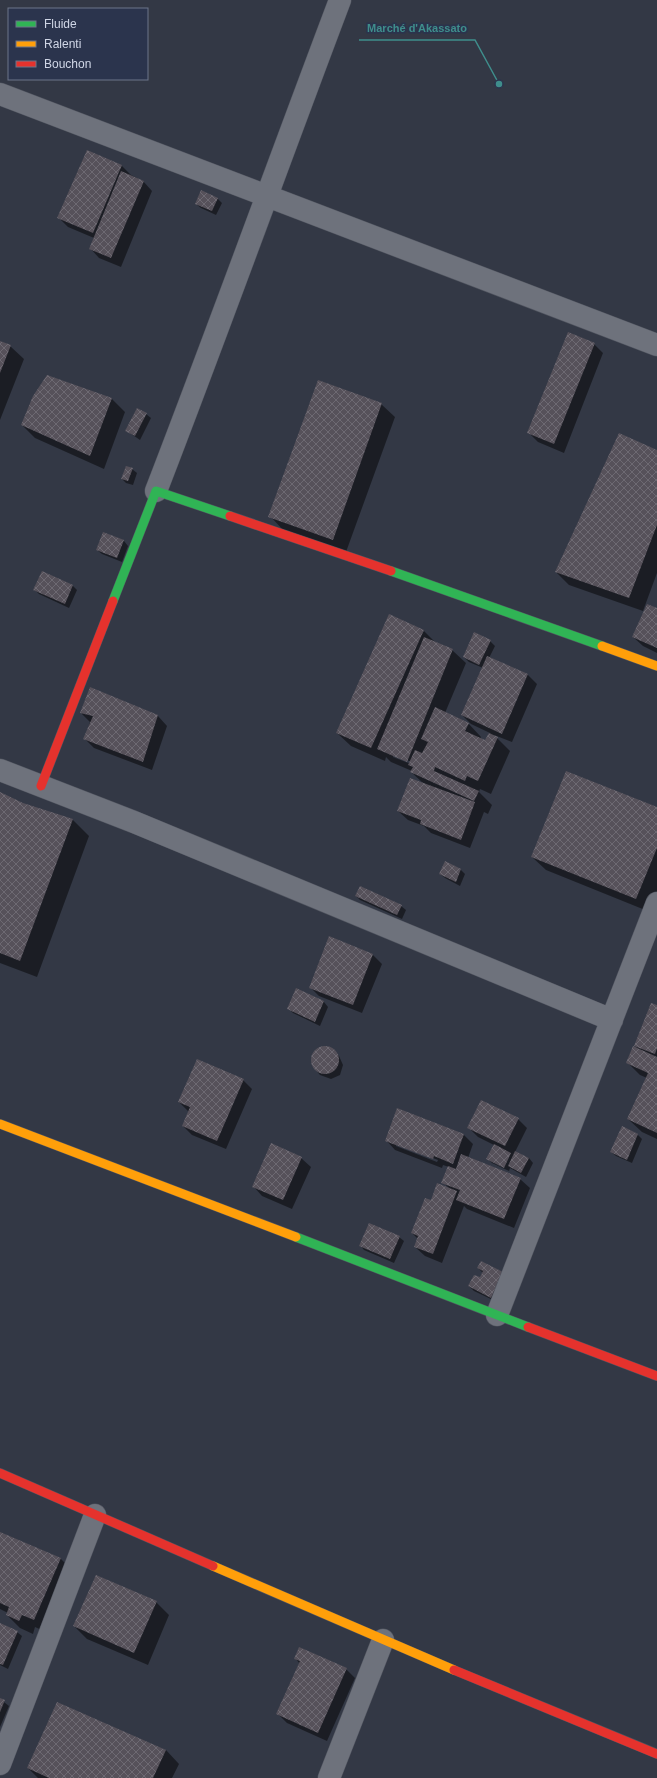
<svg xmlns="http://www.w3.org/2000/svg" width="657" height="1778" viewBox="0 0 657 1778" font-family="Arial,sans-serif">
	<style>
		.shadow { fill: #0007; fill-rule: evenodd }
		.building { fill: url(#building-cross-hatch) }
		.lines { fill: none; stroke-linecap: round; stroke-linejoin: round }
		.street-casing { stroke: #50545f; stroke-width: 23 }
		.fast-casing { stroke: #50545f; stroke-width: 10 }
		.slow-casing { stroke: #50545f; stroke-width: 10 }
		.jam-casing { stroke: #50545f; stroke-width: 10 }
		.street { stroke: #6e727c; stroke-width: 22 }
		.fast { stroke: #30b455; stroke-width: 9 }
		.slow { stroke: #ff9f0a; stroke-width: 9 }
		.jam { stroke: #e5322d; stroke-width: 9 }
		.leader { fill: none; stroke: #3f8e8c; stroke-width: 1.5 }
		.callout-dot { fill: #3f8e8c; stroke: #2b344d; stroke-width: 1.5 }
		.callout-label { font-size: 11px; text-anchor: middle; font-weight: bold; fill: #3f8e8c; stroke: #2b344d; stroke-width: 3.5; stroke-linejoin: round; paint-order: stroke }
	</style>
	<defs>
		<pattern id="building-cross-hatch" width="8" height="8" patternUnits="userSpaceOnUse"><rect width="8" height="8" fill="#56515a"/><path d="M0 0l8 8M0 8l8-8" fill="none" stroke="#6d6972"/></pattern>
	</defs>
	<rect width="100%" height="100%" fill="#333845"/>
	<path class="shadow" d="M87 151 122 166 131 175 143 181 152 191 121 267 99 258 90 248 94 238 68 227 58 217Z
		M217 198 222 203 216 215 201 208 196 204Z
		M0 342 10 346 24 359 0 420Z
		M594 344 603 353 564 453 538 442 529 433Z
		M112 399 125 412 104 469 35 438 22 425Z
		M381 404 395 417 346 552 283 530 270 516Z
		M146 414 151 418 140 440 127 431Z
		M657 451V573L643 611 569 585 556 572Z
		M132 469 137 473 133 485 126 483 122 479Z
		M103 534 124 541 128 546 122 562 102 554 97 550Z
		M73 586 77 590 69 608 39 594 35 590Z
		M657 610V653L643 646 633 637Z
		M424 631 436 643 452 650 466 663 445 713 468 723 481 737 480 739 486 742 490 733 471 724 462 715 483 668 469 662 464 657 490 641 495 646 489 658 528 675 537 684 512 742 494 735 510 751 491 794 480 789 479 792 492 805 488 814 484 812 470 848 431 833 424 826 408 820 398 811 423 783 411 772 412 771 391 762 386 757 385 761 351 746 337 733ZM393 755 412 762 411 764 393 757Z
		M81 713 158 716 167 726 152 770 94 748 85 739 90 722Z
		M0 794 23 804 73 820 89 836 37 977 0 963Z
		M657 809V893L650 912 546 870 532 857Z
		M445 862 461 870 465 874 460 886 445 878 440 874Z
		M356 896 401 906 406 910 402 919 360 900Z
		M373 955 382 964 362 1013 319 996 310 987Z
		M297 990 324 1002 328 1007 320 1026 293 1013 288 1008Z
		M657 1006V1139L642 1132 628 1119 647 1078 640 1075 627 1062 639 1050 635 1046Z
		M325 1047 334 1051 339 1056 343 1065 340 1075 331 1079 320 1075 316 1070 312 1061 315 1051Z
		M243 1080 252 1089 226 1149 192 1135 183 1126 189 1112 179 1102Z
		M518 1119 527 1128 515 1152 529 1158 533 1163 526 1177 510 1168 509 1171 492 1163 488 1159 494 1145 478 1137 469 1128Z
		M464 1135 473 1144 468 1158 520 1179 530 1188 514 1228 467 1209 464 1206 442 1263 425 1256 415 1247 418 1239 412 1233 431 1201 450 1189 443 1182 449 1167 443 1165 442 1168 395 1150 386 1140ZM396 1144 438 1160 437 1162 396 1146Z
		M638 1135 642 1139 632 1163 616 1156 611 1152Z
		M301 1158 311 1167 292 1209 262 1196 253 1186Z
		M399 1237 404 1241 394 1263 364 1250 360 1245Z
		M478 1268 507 1277 495 1301 474 1291 469 1286 481 1279 483 1273Z
		M0 1533 61 1559 74 1572 48 1633 35 1627 33 1634 20 1628 7 1615 8 1613 0 1609Z
		M156 1602 169 1615 148 1665 87 1639 74 1626Z
		M0 1624 17 1632 22 1636 8 1669 0 1665Z
		M295 1658 346 1669 355 1678 327 1741 287 1723 278 1714 300 1664Z
		M0 1699 9 1706 0 1727Z
		M166 1750 179 1764 172 1778H38L28 1768Z"/>
	<path class="building" d="M87 150 122 165 93 233 57 218Z
		M121 171 144 181 111 258 89 249Z
		M201 190 218 198 212 211 195 204Z
		M568 332 595 343 554 444 527 433Z
		M0 341 11 345 0 373Z
		M47 375 112 398 90 456 21 425 33 396Z
		M318 380 382 403 333 540 268 517Z
		M137 408 147 413 135 436 125 431Z
		M619 433 657 450V525L629 598 555 572Z
		M126 466 133 468 128 481 121 479Z
		M103 532 124 540 117 558 96 550Z
		M42 571 73 585 65 604 33 590Z
		M647 604 657 608V648L632 637Z
		M389 614 424 630 371 748 336 733Z
		M474 632 491 640 479 665 463 657Z
		M424 637 453 649 407 762 377 749Z
		M487 656 528 674 502 734 461 715Z
		M90 687 158 715 143 762 83 739 93 716 80 713Z
		M435 707 469 723 465 731 485 740 489 733 498 737 478 781 467 776 465 781 435 767 434 771 479 791 474 801 410 772 413 767 408 765 415 750 422 753 428 742 421 739Z
		M566 771 657 807V848L636 899 531 857Z
		M410 778 475 802 461 840 420 824 421 820 397 811Z
		M0 792 23 803 73 819 20 961 0 953Z
		M445 861 461 869 456 882 439 874Z
		M360 886 402 905 397 915 355 896Z
		M329 936 373 954 353 1005 309 988Z
		M296 988 324 1001 315 1022 287 1009Z
		M651 1003 657 1005V1048L655 1054 634 1046Z
		M311 1060a14 14 0 1 1 28 0a14 14 0 1 1-28 0Z
		M633 1046 657 1057V1133L627 1119 648 1073 626 1063Z
		M197 1059 244 1079 217 1141 182 1126 190 1107 178 1102Z
		M481 1100 519 1118 505 1146 467 1128Z
		M397 1108 464 1134 453 1164 434 1156 433 1159 385 1141Z
		M622 1126 638 1134 627 1160 610 1152Z
		M271 1143 302 1157 283 1200 252 1187Z
		M494 1144 511 1153 504 1168 486 1159Z
		M515 1151 529 1158 521 1173 508 1166Z
		M461 1154 521 1178 504 1219 456 1200 460 1190 441 1183 448 1166 456 1169Z
		M437 1183 457 1191 433 1254 414 1247 418 1236 411 1233 425 1198 431 1200Z
		M369 1223 400 1236 390 1259 359 1246Z
		M481 1261 503 1272 491 1298 468 1286 474 1275 480 1277 483 1271 477 1268Z
		M0 1532 61 1558 34 1620 22 1615 19 1621 6 1615 9 1607 0 1603Z
		M96 1575 157 1601 134 1653 73 1626Z
		M0 1623 18 1631 3 1665 0 1664Z
		M299 1647 347 1668 318 1733 276 1714 300 1661 294 1659Z
		M0 1698 5 1700 0 1712Z
		M57 1702 166 1750 153 1778H49L27 1768Z"/>
	<g class="lines">
		<defs>
			<path id="street" d="M0 94 657 345
				M156 491C219 328 278 164 340 0
				M0 770 134 822 612 1020
				M497 1315 657 903
				M0 1764 95 1515
				M329 1778 383 1640"/>
			<path id="fast" d="M391 571 602 646
				M113 601 156 491 230 516
				M296 1237 528 1327"/>
			<path id="slow" d="M602 646 657 666
				M0 1124 296 1237
				M213 1566 454 1670"/>
			<path id="jam" d="M230 516 391 571
				M41 786 113 601
				M528 1327 657 1376
				M0 1473 213 1566
				M454 1670 657 1754"/>
		</defs>
		<use href="#street" class="street-casing"/>
		<use href="#fast" class="fast-casing"/>
		<use href="#slow" class="slow-casing"/>
		<use href="#jam" class="jam-casing"/>
		<use href="#street" class="street"/>
		<use href="#fast" class="fast"/>
		<use href="#slow" class="slow"/>
		<use href="#jam" class="jam"/>
	</g>
	<path class="leader" d="M499 84L475 40H359"/>
	<circle class="callout-dot" cx="499" cy="84" r="4"/>
	<g class="callout-label">
		<text x="417" y="32">Marché d'Akassato</text>
	</g>
	<rect x="8" y="8" width="140" height="72" fill="#2b344d" stroke="#6d758a"/>
	<rect x="16" y="21" width="20" height="6" fill="#30b455" stroke="#6d758a"/>
	<text x="44" y="28" font-size="12" fill="#d0d6e6">Fluide</text>
	<rect x="16" y="41" width="20" height="6" fill="#ff9f0a" stroke="#6d758a"/>
	<text x="44" y="48" font-size="12" fill="#d0d6e6">Ralenti</text>
	<rect x="16" y="61" width="20" height="6" fill="#e5322d" stroke="#6d758a"/>
	<text x="44" y="68" font-size="12" fill="#d0d6e6">Bouchon</text>
</svg>
